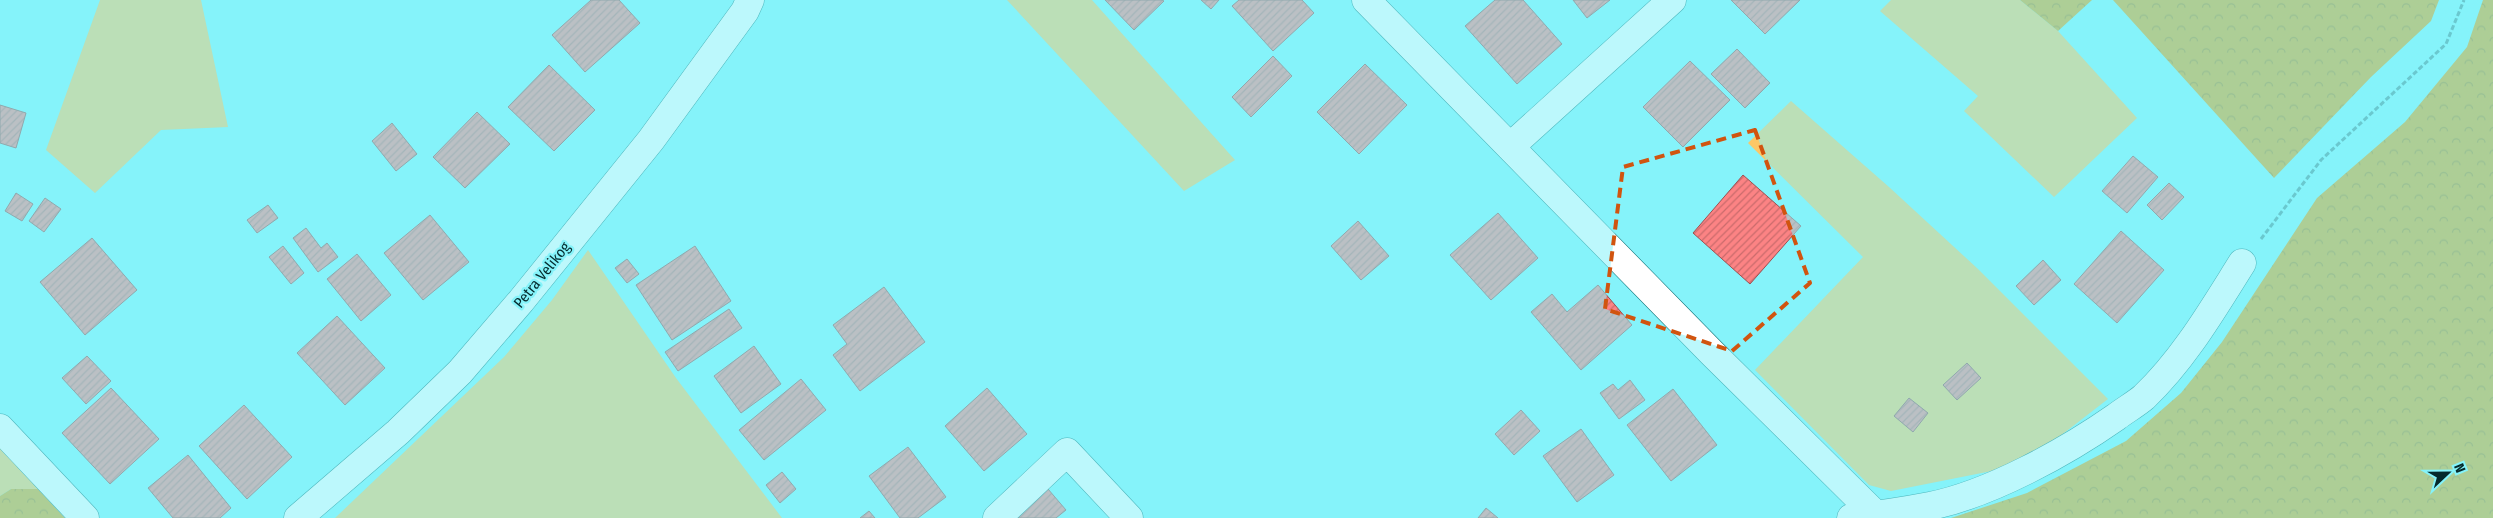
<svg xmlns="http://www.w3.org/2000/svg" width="2493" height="518" viewBox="0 0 2493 518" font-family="'Fira Sans Condensed',sans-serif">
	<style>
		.green { fill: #fcc766 }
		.forest { fill: url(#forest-crowns) }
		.building { fill: url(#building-hatch); stroke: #9d5051 }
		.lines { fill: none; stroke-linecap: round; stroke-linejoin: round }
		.street-casing { stroke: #0a6f74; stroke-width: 29 }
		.secondary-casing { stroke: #0a6f74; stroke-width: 29 }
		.path { stroke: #4a969b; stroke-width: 3; stroke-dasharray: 5 2.5; stroke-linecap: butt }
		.street { stroke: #fff; stroke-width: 28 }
		.secondary { stroke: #fff; stroke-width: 28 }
		.marked { fill: none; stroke: #d1540f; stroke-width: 4; stroke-dasharray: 10 6; stroke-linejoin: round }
		.labels { text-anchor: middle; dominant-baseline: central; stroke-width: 4.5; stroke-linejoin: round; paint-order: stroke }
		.street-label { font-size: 15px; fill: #04292b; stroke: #85f3fa }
	</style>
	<defs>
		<pattern id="forest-crowns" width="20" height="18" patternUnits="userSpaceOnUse" patternTransform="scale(1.25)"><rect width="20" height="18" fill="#dda21e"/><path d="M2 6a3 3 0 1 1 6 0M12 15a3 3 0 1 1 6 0" fill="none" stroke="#b1841b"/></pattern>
		<pattern id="building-hatch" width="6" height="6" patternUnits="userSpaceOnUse" patternTransform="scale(1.25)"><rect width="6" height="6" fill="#fc8384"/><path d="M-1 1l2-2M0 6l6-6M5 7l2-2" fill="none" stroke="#ca6b6c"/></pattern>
	</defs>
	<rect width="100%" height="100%" fill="#85f3fa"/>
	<path class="green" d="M100 0H201L228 127 161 130 95 193 46 150Z
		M1007 0H1092L1235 160 1184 191Z
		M1891 0H2020L2058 31 2137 118 2054 197 1964 111 1978 96 1880 11Z
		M1791 101 1889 187 1978 269 2108 399 2055 440 2012 467 1891 491 1869 485 1755 370 1863 257 1748 143Z
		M588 250 676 378 782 518H335L504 357 552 300Z
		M0 448 38 489H11L0 496Z"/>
	<path class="forest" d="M2020 0H2092L2058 31Z
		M2113 0H2439L2431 21 2371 77 2274 178Z
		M2483 0H2493V518H1951L2027 493 2126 441 2181 393 2222 342 2317 198 2405 122 2467 47Z
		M11 489H38L65 518H0V496Z"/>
	<path class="building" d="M591 0H619L640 23 585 72 552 35Z
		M1105 0H1162L1164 1 1134 30Z
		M1201 0H1219L1211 9Z
		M1239 0H1302L1314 13 1273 51 1232 6Z
		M1495 0H1523L1562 44 1517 84 1465 26Z
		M1573 0H1610L1587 18Z
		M1731 0H1800L1765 34Z
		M1737 49 1770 83 1745 108 1711 74Z
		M1273 56 1292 76 1251 117 1232 97Z
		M1690 61 1730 100 1683 147 1643 107Z
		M1365 64 1407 105 1359 154 1317 112Z
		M549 65 595 110 554 151 508 107Z
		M0 105 26 113 16 148 0 143Z
		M477 112 510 144 465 188 433 157Z
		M392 123 417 154 396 171 372 141Z
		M2133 156 2158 177 2127 213 2102 191Z
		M1743 175 1801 226 1750 284 1693 233Z
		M2169 183 2184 197 2162 220 2147 205Z
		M16 193 33 204 22 221 5 211Z
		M45 198 61 209 44 232 29 221Z
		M268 205 278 218 257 233 247 220Z
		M1498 213 1538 258 1491 300 1450 255Z
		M430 215 469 262 423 300 384 253Z
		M1358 221 1389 256 1361 280 1331 246Z
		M306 228 321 248 327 243 338 257 318 272 293 238Z
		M2121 231 2164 270 2117 323 2074 284Z
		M92 238 137 290 85 335 40 282Z
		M283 246 304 273 291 284 269 257Z
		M695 246 731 301 672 340 636 285Z
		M357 254 391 295 361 321 327 279Z
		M627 259 639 274 627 283 615 268Z
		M2043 260 2061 280 2034 305 2016 286Z
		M1598 285 1632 325 1581 370 1531 312 1552 294 1567 312Z
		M884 287 925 342 860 391 833 355 847 344 833 325Z
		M729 309 742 328 678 371 665 352Z
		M337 316 385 368 345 405 297 353Z
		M754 346 781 384 741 413 714 376Z
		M87 356 111 381 86 404 62 378Z
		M1967 363 1981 378 1957 400 1943 385Z
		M801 379 826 410 764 460 739 430Z
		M1630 380 1645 400 1619 419 1600 393 1613 384 1618 390Z
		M111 388 159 439 110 484 62 433Z
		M987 388 1027 434 984 471 945 426Z
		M1673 389 1717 445 1671 481 1627 425Z
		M1909 398 1928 413 1913 432 1894 416Z
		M244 405 292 457 247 499 199 446Z
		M1521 410 1540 431 1514 455 1495 434Z
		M1581 429 1614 475 1577 502 1543 456Z
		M908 447 946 497 918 518H900L869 476Z
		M188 455 231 508 220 518H173L148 488Z
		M782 472 796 489 780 503 766 485Z
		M1048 489 1066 510 1056 518H1014Z
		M1486 508 1498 518H1478Z
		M869 511 875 518H860Z"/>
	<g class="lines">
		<defs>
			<path id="street" d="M1366 0 1712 353 1876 515
				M1511 146 1672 0
				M0 428 85 518
				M997 518 1067 452 1129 518
				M1851 518C1877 515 1904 511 1930 506 1990 494 2066 452 2116 417 2125 410 2136 404 2144 397 2184 359 2213 309 2242 263"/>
			<path id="secondary" d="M298 518 398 432 460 372 521 301 651 140 745 11 750 0"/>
		</defs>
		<use href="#street" class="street-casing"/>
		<use href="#secondary" class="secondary-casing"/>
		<path class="path" d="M2261 239 2321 160 2446 44 2464 0"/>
		<use href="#street" class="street"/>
		<use href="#secondary" class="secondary"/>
	</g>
	<path d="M0 0H2493V518H0ZM1755 130 1810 283 1732 351 1605 309 1623 167Z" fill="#85f3fa" fill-opacity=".55" fill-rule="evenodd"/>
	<path class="marked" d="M1755 130 1810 283 1732 351 1605 309 1623 167Z"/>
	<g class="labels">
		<g class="street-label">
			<text transform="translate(542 275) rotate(-51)">Petra Velikog</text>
		</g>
	</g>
	<g transform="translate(2448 473) rotate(68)" stroke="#85f3fa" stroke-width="4" paint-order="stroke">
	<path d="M0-4L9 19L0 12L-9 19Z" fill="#04292b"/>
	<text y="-8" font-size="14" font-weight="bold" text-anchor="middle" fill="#04292b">N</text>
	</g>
</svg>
